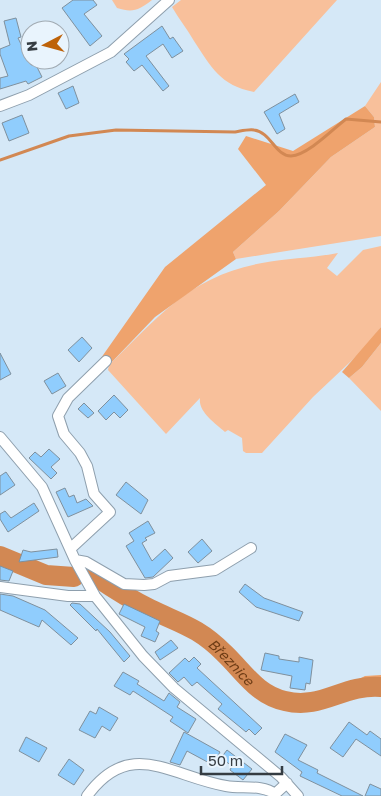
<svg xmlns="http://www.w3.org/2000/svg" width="381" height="796" viewBox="0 0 381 796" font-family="'Golos Text',sans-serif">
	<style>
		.green { fill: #f8c09b }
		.forest { fill: #efa36d }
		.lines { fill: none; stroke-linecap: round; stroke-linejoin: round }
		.stream { stroke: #d28853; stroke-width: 3 }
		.river { stroke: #d28853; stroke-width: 20 }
		.building { fill: #90cdfd; stroke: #7f909d }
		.street-casing { stroke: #8e9fad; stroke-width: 12 }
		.street { stroke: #fff; stroke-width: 10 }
		.labels { text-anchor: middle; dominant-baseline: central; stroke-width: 4; stroke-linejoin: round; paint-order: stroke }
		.water-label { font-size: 14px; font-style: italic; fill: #6e3c15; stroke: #e9f4fd }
	</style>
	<rect width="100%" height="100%" fill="#d5e8f7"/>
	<path class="green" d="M112 0H152C139 10 133 13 117 8Z
		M181 0H337L254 92C220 85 212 68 194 41 187 29 179 19 172 7Z
		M381 82V236L236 259 233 252 279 211 331 157 375 127 374 117 365 106Z
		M381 246V327L366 347 313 397 262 453H246L243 451 242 438 228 430 225 432C215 423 198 412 200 398L166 434 108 370 109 365C158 317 190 276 262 263 287 258 313 258 338 253L327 268 337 276 363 250Z
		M381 343V411L349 378 362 367Z"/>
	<path class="forest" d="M365 106 374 117 375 127 331 157 279 211 233 252 236 259 155 317 109 365 101 358 165 267 266 185 238 149 246 136 293 151Z
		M381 327V343L362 367 349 378 342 372Z
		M381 675V695L357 694 355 681 365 676Z"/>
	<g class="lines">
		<path class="stream" d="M0 160 69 136 116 130 235 132C241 131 249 129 254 130 271 132 275 156 291 156 308 155 333 129 346 119L381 122"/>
		<g class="river">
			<path d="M0 556 46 575 74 577"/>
			<path id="s1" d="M89 576 98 578C114 589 132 600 150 609 181 624 198 627 224 653 244 672 257 695 285 701 322 710 343 684 381 687"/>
		</g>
	</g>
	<path class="building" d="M73 0H93L97 5 84 14 102 36 90 46 62 8Z
		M16 18 21 37 18 38 31 65 35 63 42 77 28 84 26 81 0 89V78L8 76 0 54V49L10 45 4 21Z
		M162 26 170 39 173 37 183 51 172 58 163 44 146 56 169 86 163 91 142 65 134 71 126 62 129 59 124 54Z
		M73 86 79 103 66 109 58 93Z
		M295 94 299 102 279 114 285 129 277 134 264 112Z
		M22 115 29 133 9 141 2 123Z
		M82 337 92 348 79 362 68 350Z
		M0 353 11 374 0 380Z
		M58 373 66 386 52 394 44 381Z
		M114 395 128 410 120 418 114 412 106 420 98 411Z
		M84 403 94 413 88 418 78 409Z
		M49 449 60 459 51 467 57 473 51 479 29 458 35 452 41 457Z
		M6 472 15 485 0 495V476Z
		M126 482 148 500 141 514 116 495Z
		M65 488 69 497 74 495 77 503 86 499 93 506 68 517 56 492Z
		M34 503 39 511 8 532 0 519V514L5 511 11 518Z
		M148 521 155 533 145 538 147 540 142 543 152 561 165 549 173 558 153 577 145 578 126 546 134 541 129 533Z
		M202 539 212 551 198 563 188 552Z
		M57 549 58 557 19 562 23 550 31 552Z
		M0 566 13 571 9 581 0 580Z
		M245 584 264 598 303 612 299 621 256 607 239 592Z
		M0 594 13 596 45 610 78 638 71 645 42 620 39 627 0 610Z
		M72 603 80 604 110 632 130 656 124 662 97 629 96 631 70 605Z
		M124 604 160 621 156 631 159 633 155 642 141 636 145 627 119 614Z
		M171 640 178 648 160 660 155 652Z
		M265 653 279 656V659L299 662V657L313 660 310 684 306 683 305 690 290 688 292 676 261 670Z
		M194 657 201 664 197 668 262 728 255 735 249 729 246 732 218 709 222 704 197 682 192 686 184 677 178 682 169 673 185 658 189 662Z
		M123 672 139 681 137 684 164 701 169 693 180 702 177 707 196 719 188 733 170 721 173 717 133 691 130 695 114 686Z
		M99 707 118 718 110 731 102 726 95 738 79 730 90 711 96 714Z
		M349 722 367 735 370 731 381 739V756L356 739 343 757 330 748Z
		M184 732 220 752 213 765 187 751 180 765 170 762Z
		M285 734 307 745 298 760 318 770 317 773 363 796H342L300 776 302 772 275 752Z
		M26 737 47 748 39 762 19 751Z
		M227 750 252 769 243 780 230 770 232 766 221 758Z
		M69 759 84 770 74 785 58 775Z
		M370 784 381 789V796H365Z"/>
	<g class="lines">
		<defs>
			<path id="street" d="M0 106 29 95 111 52 169 0
				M0 437 42 487 75 560 95 596 143 656 174 688 281 777 298 796
				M70 549 110 512 94 494 87 466 80 453 64 434 58 416 68 398 106 361
				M75 560 86 562 124 584 144 585 154 584 169 576 215 570 251 548
				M0 587 68 596H95
				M87 796C130 737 170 776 226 786 241 789 262 784 275 794L287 783"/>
		</defs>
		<use href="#street" class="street-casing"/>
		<use href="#street" class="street"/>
	</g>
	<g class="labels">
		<g class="water-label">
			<text stroke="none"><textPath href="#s1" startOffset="168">Březnice</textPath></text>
		</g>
	</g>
	<g transform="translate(45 45) rotate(264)"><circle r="24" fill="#e9f4fd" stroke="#a1aab2"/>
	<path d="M0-4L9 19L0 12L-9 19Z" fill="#bd6209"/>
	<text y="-8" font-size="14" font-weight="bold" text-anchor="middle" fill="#353c42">N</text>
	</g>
	<path d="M201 766v8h81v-8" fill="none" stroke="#353c42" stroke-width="2.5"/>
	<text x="208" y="766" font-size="15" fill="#353c42" stroke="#e9f4fd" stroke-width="4" paint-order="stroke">50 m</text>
</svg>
